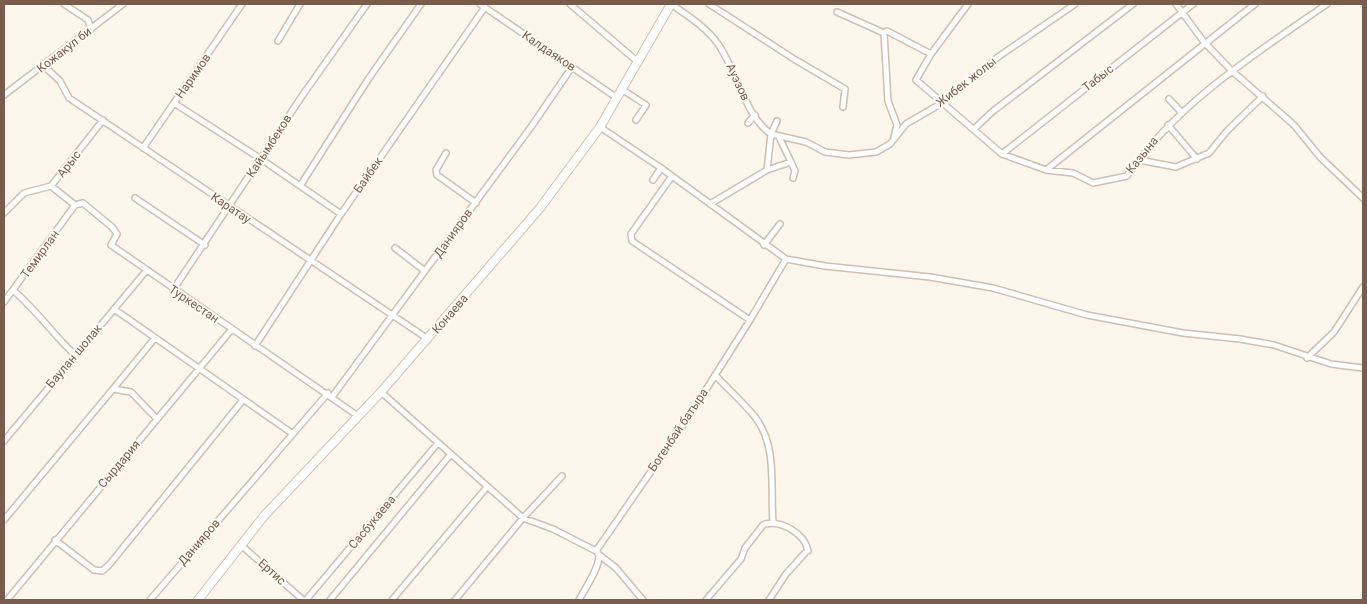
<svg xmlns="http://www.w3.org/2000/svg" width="1367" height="604" viewBox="0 0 1367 604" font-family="Roboto,sans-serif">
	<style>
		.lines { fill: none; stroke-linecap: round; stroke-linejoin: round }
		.minor-casing { stroke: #d1beb0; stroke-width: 8 }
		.secondary-casing { stroke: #d6c0b0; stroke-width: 10 }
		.minor { stroke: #fff; stroke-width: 5 }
		.secondary { stroke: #fff; stroke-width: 8 }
		.labels { text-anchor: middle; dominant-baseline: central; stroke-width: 4; stroke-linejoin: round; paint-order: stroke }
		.street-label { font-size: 12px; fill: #7a5c4d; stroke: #fffaf3 }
	</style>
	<rect width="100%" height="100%" fill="#fdf6ec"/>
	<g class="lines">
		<defs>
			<path id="minor" d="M64 4 88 20 91 29
				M480 4 617 98
				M570 4 638 62
				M671 4C688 16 706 27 718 44 737 71 745 116 771 134L767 170 710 204
				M709 4 794 59 845 89 843 107
				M968 4 931 54 916 80 1002 154 1046 170 1073 173 1093 183 1127 176C1177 103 1255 54 1327 4
				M1176 4 1204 42 1231 70 1294 125 1320 157 1363 198
				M837 12 884 33 887 31 931 54
				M884 33 888 101 897 125 894 137
				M278 41 300 4
				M44 66 60 81 69 98 428 339
				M623 90 646 105 636 120
				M4 95 123 4
				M1169 99 1182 113
				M174 103 261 159 341 214
				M777 121 771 134 806 142 825 152 849 155 876 152 890 144 906 124 942 103 998 57 1075 4
				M748 123 755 115
				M1168 125 1197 159
				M600 127 661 168 786 259 825 266 930 277 993 288 1087 315 1183 333 1240 339 1274 345 1331 364 1363 368
				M974 129 992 112 1133 4
				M143 148 242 4
				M446 153 436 170 437 175 476 203
				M1002 154 1193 4
				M1139 160 1176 167 1209 153 1227 131 1263 96
				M791 162 795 171 793 178
				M767 170 791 162 779 137
				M1046 170 1255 4
				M672 176 631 234 632 241 750 320
				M653 180 661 168
				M51 186 75 205 83 203 112 227 117 234 111 245 358 416
				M300 186 369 78 421 4
				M135 198 205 245
				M4 213 24 193 51 186 103 120
				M764 245 780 224
				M395 248 425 271
				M13 290C36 310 53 334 75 355
				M173 290 302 96 367 4
				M4 302 75 205
				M114 309 293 434
				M255 346 341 214 485 7
				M1307 358 1334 332 1363 287
				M715 375C728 389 743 402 755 417 778 447 770 486 773 522
				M113 389 155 338
				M381 392 523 518 553 529 596 551
				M332 397 531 127 572 67
				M4 441 146 271
				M4 520 113 389 131 392 157 419
				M765 524C782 520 805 534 808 551
				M55 540 94 570 102 571 109 565 243 400
				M241 545 303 600
				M596 551 690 415 750 320 786 259
				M598 554 616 568 643 600
				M7 600 232 329
				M150 600 328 393
				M306 600 438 443
				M330 600 451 454
				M392 600 487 487
				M455 600 523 518 562 476
				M579 600C584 590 603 563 598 553
				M706 600 741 559 745 548 763 525
				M769 600 786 574 805 553"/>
			<path id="secondary" d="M198 600 264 516 381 392 540 208 600 127 671 4"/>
		</defs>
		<use href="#minor" class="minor-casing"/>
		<use href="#secondary" class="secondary-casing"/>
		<use href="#minor" class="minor"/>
		<use href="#secondary" class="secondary"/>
	</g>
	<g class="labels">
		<g class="street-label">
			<text transform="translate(64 50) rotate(-38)">Кожакул би</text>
			<text transform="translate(549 51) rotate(34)">Калдаяков</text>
			<text transform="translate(193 76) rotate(-55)">Наримов</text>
			<text transform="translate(1098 78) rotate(-38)">Табыс</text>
			<text transform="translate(738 82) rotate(65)">Ауэзов</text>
			<text transform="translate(966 82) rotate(-38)">Жибек жолы</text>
			<text transform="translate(269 146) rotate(-57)">Кайымбеков</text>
			<text transform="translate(1142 155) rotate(-51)">Казына</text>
			<text transform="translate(69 164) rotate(-52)">Арыс</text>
			<text transform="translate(368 175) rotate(-55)">Байбек</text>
			<text transform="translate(231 208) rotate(34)">Каратау</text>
			<text transform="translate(453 233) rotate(-54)">Данияров</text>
			<text transform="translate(40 254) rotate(-54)">Темирлан</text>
			<text transform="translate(194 304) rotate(34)">Туркестан</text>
			<text transform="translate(450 314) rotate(-49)">Конаева</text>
			<text transform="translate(74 356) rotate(-50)">Баулан шолак</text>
			<text transform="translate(678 430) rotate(-56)">Богенбай батыра</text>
			<text transform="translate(119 464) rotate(-50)">Сырдария</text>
			<text transform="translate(372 522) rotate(-50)">Сасбукаева</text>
			<text transform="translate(199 542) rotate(-49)">Данияров</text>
			<text transform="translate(272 572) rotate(42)">Ертис</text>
		</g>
	</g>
	<rect width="1367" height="604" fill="none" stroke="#7a5c4d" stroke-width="10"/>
</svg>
